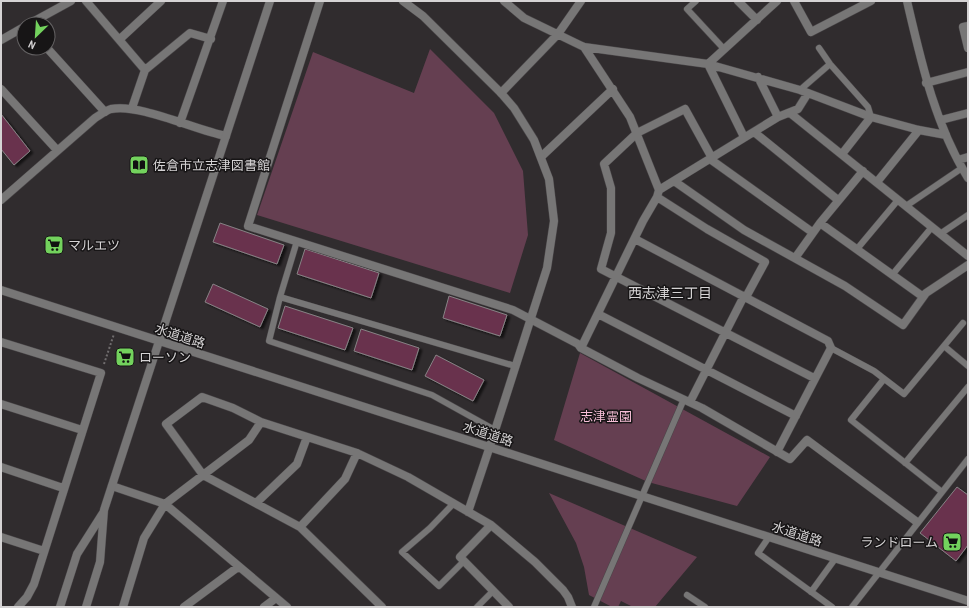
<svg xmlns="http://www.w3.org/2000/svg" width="969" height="608" viewBox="0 0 969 608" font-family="'Archivo Narrow','Noto Sans JP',sans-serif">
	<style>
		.green { fill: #653f51 }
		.building { fill: #69304d; stroke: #878385; filter: url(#shadow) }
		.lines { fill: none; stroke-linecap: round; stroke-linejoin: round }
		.service-casing { stroke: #4a4749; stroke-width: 7 }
		.minor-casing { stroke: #4a4749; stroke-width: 9 }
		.tertiary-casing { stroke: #4a4749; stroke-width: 9 }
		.path { stroke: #706d6e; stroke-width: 2; stroke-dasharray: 2 2; stroke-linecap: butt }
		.service { stroke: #777676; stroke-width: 6 }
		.minor { stroke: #777676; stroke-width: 8 }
		.tertiary { stroke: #777676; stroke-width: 8 }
		.labels { text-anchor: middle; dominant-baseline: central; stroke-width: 3; stroke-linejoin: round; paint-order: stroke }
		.poi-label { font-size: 13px; fill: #d5d3d4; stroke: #171516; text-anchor: start }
		.street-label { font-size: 13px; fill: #d5d3d4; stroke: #171516 }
		.park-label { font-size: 13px; fill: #f6bed7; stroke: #171516 }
		.neighbourhood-label { font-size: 14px; fill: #d5d3d4; stroke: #171516 }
	</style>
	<defs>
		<filter id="shadow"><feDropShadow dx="3" dy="2" stdDeviation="1" flood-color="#0009"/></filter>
	</defs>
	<rect width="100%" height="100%" fill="#302c2e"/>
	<path class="green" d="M430 49 494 113 523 171 528 235 510 293 257 215 313 52 414 93Z
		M580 353 770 457 737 506 648 482 554 440Z
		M549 493 697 557 655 607H633L621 601 618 607H612L589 595 584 567 576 543Z"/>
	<path class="building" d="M1 114 30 151 14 165 1 149Z
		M220 223 284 245 277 264 213 242Z
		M305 249 379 273 371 298 297 274Z
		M213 284 268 309 260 327 205 302Z
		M449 296 507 315 500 336 443 318Z
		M285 306 353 328 345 350 278 328Z
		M361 329 419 348 412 370 354 351Z
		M436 355 484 380 473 401 425 376Z
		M957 487 968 495V545L956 561 920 533Z"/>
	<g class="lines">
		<defs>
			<path id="service" d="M696 1 687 9 724 49
				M819 48 830 64 868 107 871 117
				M800 90 830 64
				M906 206 962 168
				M940 234 968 215
				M297 241 280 297 515 366
				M857 249 898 200
				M892 275 932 227
				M280 297 269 341 432 395 495 430
				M944 346 968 366
				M831 348 874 371 904 394 963 323
				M884 379 851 420 942 492
				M905 463 968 387
				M454 503 430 528 402 552 439 586 464 561
				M769 537 758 553 832 607
				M811 592 835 559
				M687 595 705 607
				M477 607 493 591
				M594 607 684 399
				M852 607 968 459"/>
			<path id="minor" d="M86 1 145 70 132 108
				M320 1 248 226 513 310 578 344 581 348 638 378 702 408 790 459 807 440 917 522
				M504 1 524 18 584 47 708 64 800 90 871 117 919 130 946 135
				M738 1 757 20
				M794 1 811 32 871 1
				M907 1C921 61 935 125 968 178
				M968 26 963 27 968 48
				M120 39 161 1
				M47 48 105 112
				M145 70 190 33 211 39
				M758 77 778 117
				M926 83 968 72
				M1 89 57 150
				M501 93 558 34 581 1
				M790 113 968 256
				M941 120 968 113
				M180 123 223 1
				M754 132 838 200
				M744 137 708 64 777 1
				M842 154 871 117
				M542 156 613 89
				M712 158 685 109 637 133 604 164 611 188V233L601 269 814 378
				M710 159 812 232
				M958 160 968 157
				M674 181 744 230 845 286 903 325 926 293 968 265
				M877 182 919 130
				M659 190 778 117 798 109 808 93
				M657 197 707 229 765 262 746 297
				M1 200 95 118C100 115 105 111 111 109 139 103 195 130 226 136
				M820 223 922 296
				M635 239 828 341 831 348 777 452
				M795 258 820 223 863 171
				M598 314 796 416
				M1 342 101 373 34 584 27 597 18 607
				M581 348 643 221 657 197 659 190 630 117 584 47
				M690 402 744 296
				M1 404 82 430
				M1 467 63 488
				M112 486 165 504 287 607
				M256 503 297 464 307 437
				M468 512 490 446
				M491 525 460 557 509 607
				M300 527 345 479 357 453
				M1 537 44 551
				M123 607 144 538 165 504 249 440 261 422
				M184 607 238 567
				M264 607 276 598
				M382 607 300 527 203 475 166 424 202 397 233 408 261 422 357 453 408 477 491 525 535 562 563 590 568 597 572 607"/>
			<path id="tertiary" d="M403 1 423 16 501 93 514 108 534 140 549 179 554 221 547 268 490 446
				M29 24 71 1
				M1 40 24 27
				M1 290 968 601
				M60 607 77 554 103 513
				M86 607 100 562 104 510 270 1"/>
		</defs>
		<use href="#service" class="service-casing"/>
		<use href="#minor" class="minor-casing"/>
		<use href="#tertiary" class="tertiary-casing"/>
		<path class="path" d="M104 364 114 334"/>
		<use href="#service" class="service"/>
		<use href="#minor" class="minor"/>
		<use href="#tertiary" class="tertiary"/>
	</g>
	<defs>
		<symbol id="library-square" viewBox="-11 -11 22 22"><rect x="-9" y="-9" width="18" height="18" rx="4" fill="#73d25d" stroke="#171516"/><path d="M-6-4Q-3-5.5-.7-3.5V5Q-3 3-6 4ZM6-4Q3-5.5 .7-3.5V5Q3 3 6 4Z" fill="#111"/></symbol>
		<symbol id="supermarket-square" viewBox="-11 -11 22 22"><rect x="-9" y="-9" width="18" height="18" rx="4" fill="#73d25d" stroke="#171516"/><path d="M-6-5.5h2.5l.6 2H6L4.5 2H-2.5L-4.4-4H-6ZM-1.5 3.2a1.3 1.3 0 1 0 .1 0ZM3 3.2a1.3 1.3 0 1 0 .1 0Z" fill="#111"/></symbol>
	</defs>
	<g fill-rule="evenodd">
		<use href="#library-square" x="128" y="154" width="22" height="22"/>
		<use href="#supermarket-square" x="43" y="234" width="22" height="22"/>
		<use href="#supermarket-square" x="114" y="346" width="22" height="22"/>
		<use href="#supermarket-square" x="941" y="531" width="22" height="22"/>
	</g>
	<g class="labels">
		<g class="poi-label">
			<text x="153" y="165">佐倉市立志津図書館</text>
			<text x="68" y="245">マルエツ</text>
			<text x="139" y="357">ローソン</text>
			<text x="938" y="542" text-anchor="end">ランドローム</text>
		</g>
		<g class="street-label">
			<text transform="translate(180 336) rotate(18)">水道道路</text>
			<text transform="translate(488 434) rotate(18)">水道道路</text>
			<text transform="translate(797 534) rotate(18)">水道道路</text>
		</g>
		<g class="park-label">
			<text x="606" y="416">志津霊園</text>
		</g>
		<g class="neighbourhood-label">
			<text x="670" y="293">西志津三丁目</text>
		</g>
	</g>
	<rect width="969" height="608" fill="none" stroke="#d5d3d4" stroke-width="4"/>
	<g transform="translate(36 36) rotate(205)"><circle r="19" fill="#171516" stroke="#636162"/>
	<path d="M0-3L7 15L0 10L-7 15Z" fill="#73d25d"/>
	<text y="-6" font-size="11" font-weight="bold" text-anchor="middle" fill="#d5d3d4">N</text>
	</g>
</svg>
